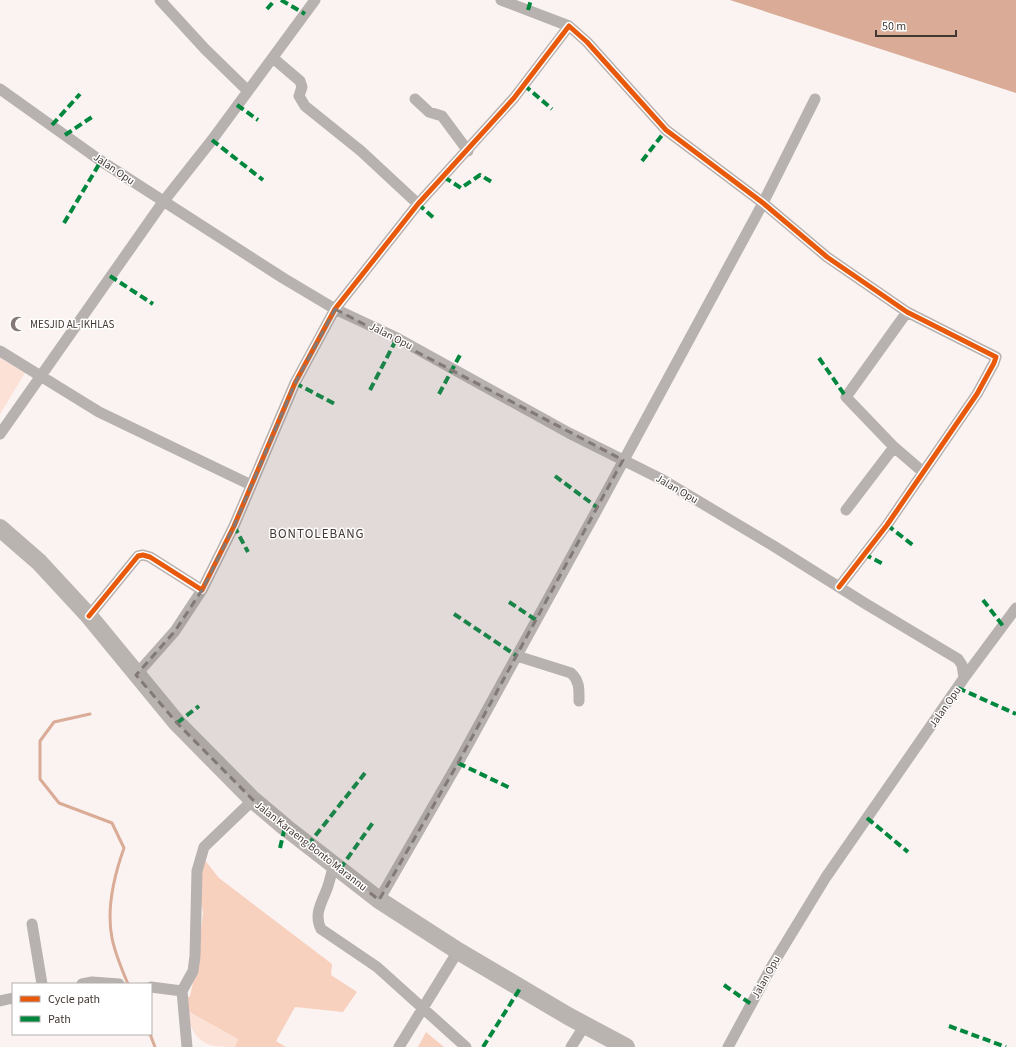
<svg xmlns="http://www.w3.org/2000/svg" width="1016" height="1047" viewBox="0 0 1016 1047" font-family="'Source Sans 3',sans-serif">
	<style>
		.green { fill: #fce1d7 }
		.forest { fill: #f8d0be }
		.water { fill: #daab96 }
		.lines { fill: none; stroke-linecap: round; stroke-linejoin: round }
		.stream { stroke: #daab96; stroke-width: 3 }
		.street { stroke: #b7b2b0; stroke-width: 11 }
		.primary { stroke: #bab4b1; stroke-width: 18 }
		.quiet { stroke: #00873e; stroke-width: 4; stroke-dasharray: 8 4; stroke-linecap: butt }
		.cycleway-casing { stroke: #fff; stroke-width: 8 }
		.cycleway { stroke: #e8590c; stroke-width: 5 }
		.marked { fill: #837976; fill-opacity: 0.2; stroke: #837976; stroke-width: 3; stroke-dasharray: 8 5; stroke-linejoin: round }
		.labels { text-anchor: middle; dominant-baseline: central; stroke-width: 3; stroke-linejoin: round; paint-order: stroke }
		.street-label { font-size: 11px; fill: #433833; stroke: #fff }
		.poi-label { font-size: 11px; fill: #433833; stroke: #fff; text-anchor: start }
		.quarter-label { font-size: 13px; letter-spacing: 1px; fill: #433833; stroke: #fff }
	</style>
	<rect width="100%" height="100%" fill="#faf3f1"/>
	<path class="green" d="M0 358 25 373 0 414Z
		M188 1008 193 1014 238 1039 235 1047C214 1047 200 1047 191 1026 188 1019 186 1016 188 1008Z"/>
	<path class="forest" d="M200 854 219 878 332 964 331 975 357 992 343 1012 295 1007 276 1041 286 1047H235L238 1039 193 1014 181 1002 190 996 196 969 203 913 198 882Z
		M426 1032 444 1047H418Z"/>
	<path class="water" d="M730 0H1016V93Z"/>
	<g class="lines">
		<path class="stream" d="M90 714 54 722 40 741V779L59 803 112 823 124 848C114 876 106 908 112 938 115 953 122 970 128 984
			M150 1034 155 1047"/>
		<path class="street" d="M160 0 205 49 248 91
			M501 0 569 26
			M273 58 300 81 302 87 299 96 305 106 361 151 418 204
			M0 89 101 161 283 278 335 309 397 338 569 433 663 480 772 545 866 604 958 659 962 665 964 678 826 877 773 964 728 1047
			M415 99 429 112 442 116 468 151
			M907 312 846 397 894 447 923 472
			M0 351 99 412 251 485
			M0 434 163 202 212 140 315 0
			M846 510 894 447
			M89 616 138 556 143 555 150 557 202 590 234 526 295 383 335 309 418 204 514 98 569 26 587 42 666 130 763 203 827 257 907 312 996 357 994 363 977 394 887 525 839 587
			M517 656 571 673C580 681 579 690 579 701
			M136 675 175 631 202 590
			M964 678 1016 608
			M334 864C332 872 330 879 328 886 323 901 313 913 321 929L377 967 466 1047
			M379 900 458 763 598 508 763 203 815 99
			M32 924 42 984
			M82 984 92 982 119 984
			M151 987 182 991
			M0 1001 13 998
			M187 1047 182 991 193 971 195 956 197 871 204 847 253 800
			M399 1047 458 951
			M571 1047 585 1025"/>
		<path class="primary" d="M0 528 39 562 89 616 177 723 253 800 285 827 379 900 458 951 568 1016 626 1047"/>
		<path class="quiet" d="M281 0 305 14
			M267 9 275 0
			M528 10 531 0
			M524 85 552 109
			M237 105 258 120
			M52 125 80 94
			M65 135 92 117
			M212 140 263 180
			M642 161 666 130
			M444 177 461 188 480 175 492 182
			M418 204 435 219
			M64 223 101 161
			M110 276 153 304
			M819 358 846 397
			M295 383 335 404
			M370 390 397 338
			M439 394 460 355
			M555 476 598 508
			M887 525 914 546
			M234 526 248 552
			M864 554 883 564
			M983 600 1003 626
			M509 602 536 620
			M454 614 517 656
			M958 688 1016 714
			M177 723 199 706
			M458 763 510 788
			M867 818 908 852
			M308 845 365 773
			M280 848 285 827
			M340 869 374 821
			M724 985 751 1004
			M949 1026 1006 1047
			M483 1047 521 987"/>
		<defs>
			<path id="cycleway" d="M89 616 138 556 143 555 150 557 202 590 234 526 295 383 335 309 418 204 514 98 569 26 587 42 666 130 763 203 827 257 907 312 996 357 994 363 977 394 887 525 839 587"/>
		</defs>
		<use href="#cycleway" class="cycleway-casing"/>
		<use href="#cycleway" class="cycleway"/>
	</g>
	<path class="marked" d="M335 309 623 460 458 763 379 900 253 800 177 723 136 675 175 631 202 590 234 526 295 383Z"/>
	<defs>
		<symbol id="mosque-bare" viewBox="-9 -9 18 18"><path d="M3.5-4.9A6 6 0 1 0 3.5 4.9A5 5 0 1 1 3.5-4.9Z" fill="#837976" stroke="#fff" stroke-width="2.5" paint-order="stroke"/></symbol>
	</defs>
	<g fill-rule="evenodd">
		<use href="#mosque-bare" x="7" y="313" width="22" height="22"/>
	</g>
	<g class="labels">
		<g class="street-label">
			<text transform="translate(114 169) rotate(34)">Jalan Opu</text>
			<text transform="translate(391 336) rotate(27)">Jalan Opu</text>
			<text transform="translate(677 489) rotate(30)">Jalan Opu</text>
			<text transform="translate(945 707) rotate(-55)">Jalan Opu</text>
			<text transform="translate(311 846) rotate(38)">Jalan Karaeng Bonto Marannu</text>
			<text transform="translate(766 977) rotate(-61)">Jalan Opu</text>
		</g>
		<g class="poi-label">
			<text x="30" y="324">MESJID AL-IKHLAS</text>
		</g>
		<g class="quarter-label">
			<text x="317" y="534">BONTOLEBANG</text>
		</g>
	</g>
	<rect x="12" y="983" width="140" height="52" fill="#ffffff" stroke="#b4afad"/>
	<rect x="20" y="996" width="20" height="6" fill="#e8590c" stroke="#b4afad"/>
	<text x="48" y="1003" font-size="12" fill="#433833">Cycle path</text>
	<rect x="20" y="1016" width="20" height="6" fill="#00873e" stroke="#b4afad"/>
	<text x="48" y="1023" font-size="12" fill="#433833">Path</text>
	<path d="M876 30v6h80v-6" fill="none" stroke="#433833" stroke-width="2"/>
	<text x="882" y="30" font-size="12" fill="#433833" stroke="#ffffff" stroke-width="3" paint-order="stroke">50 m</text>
</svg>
